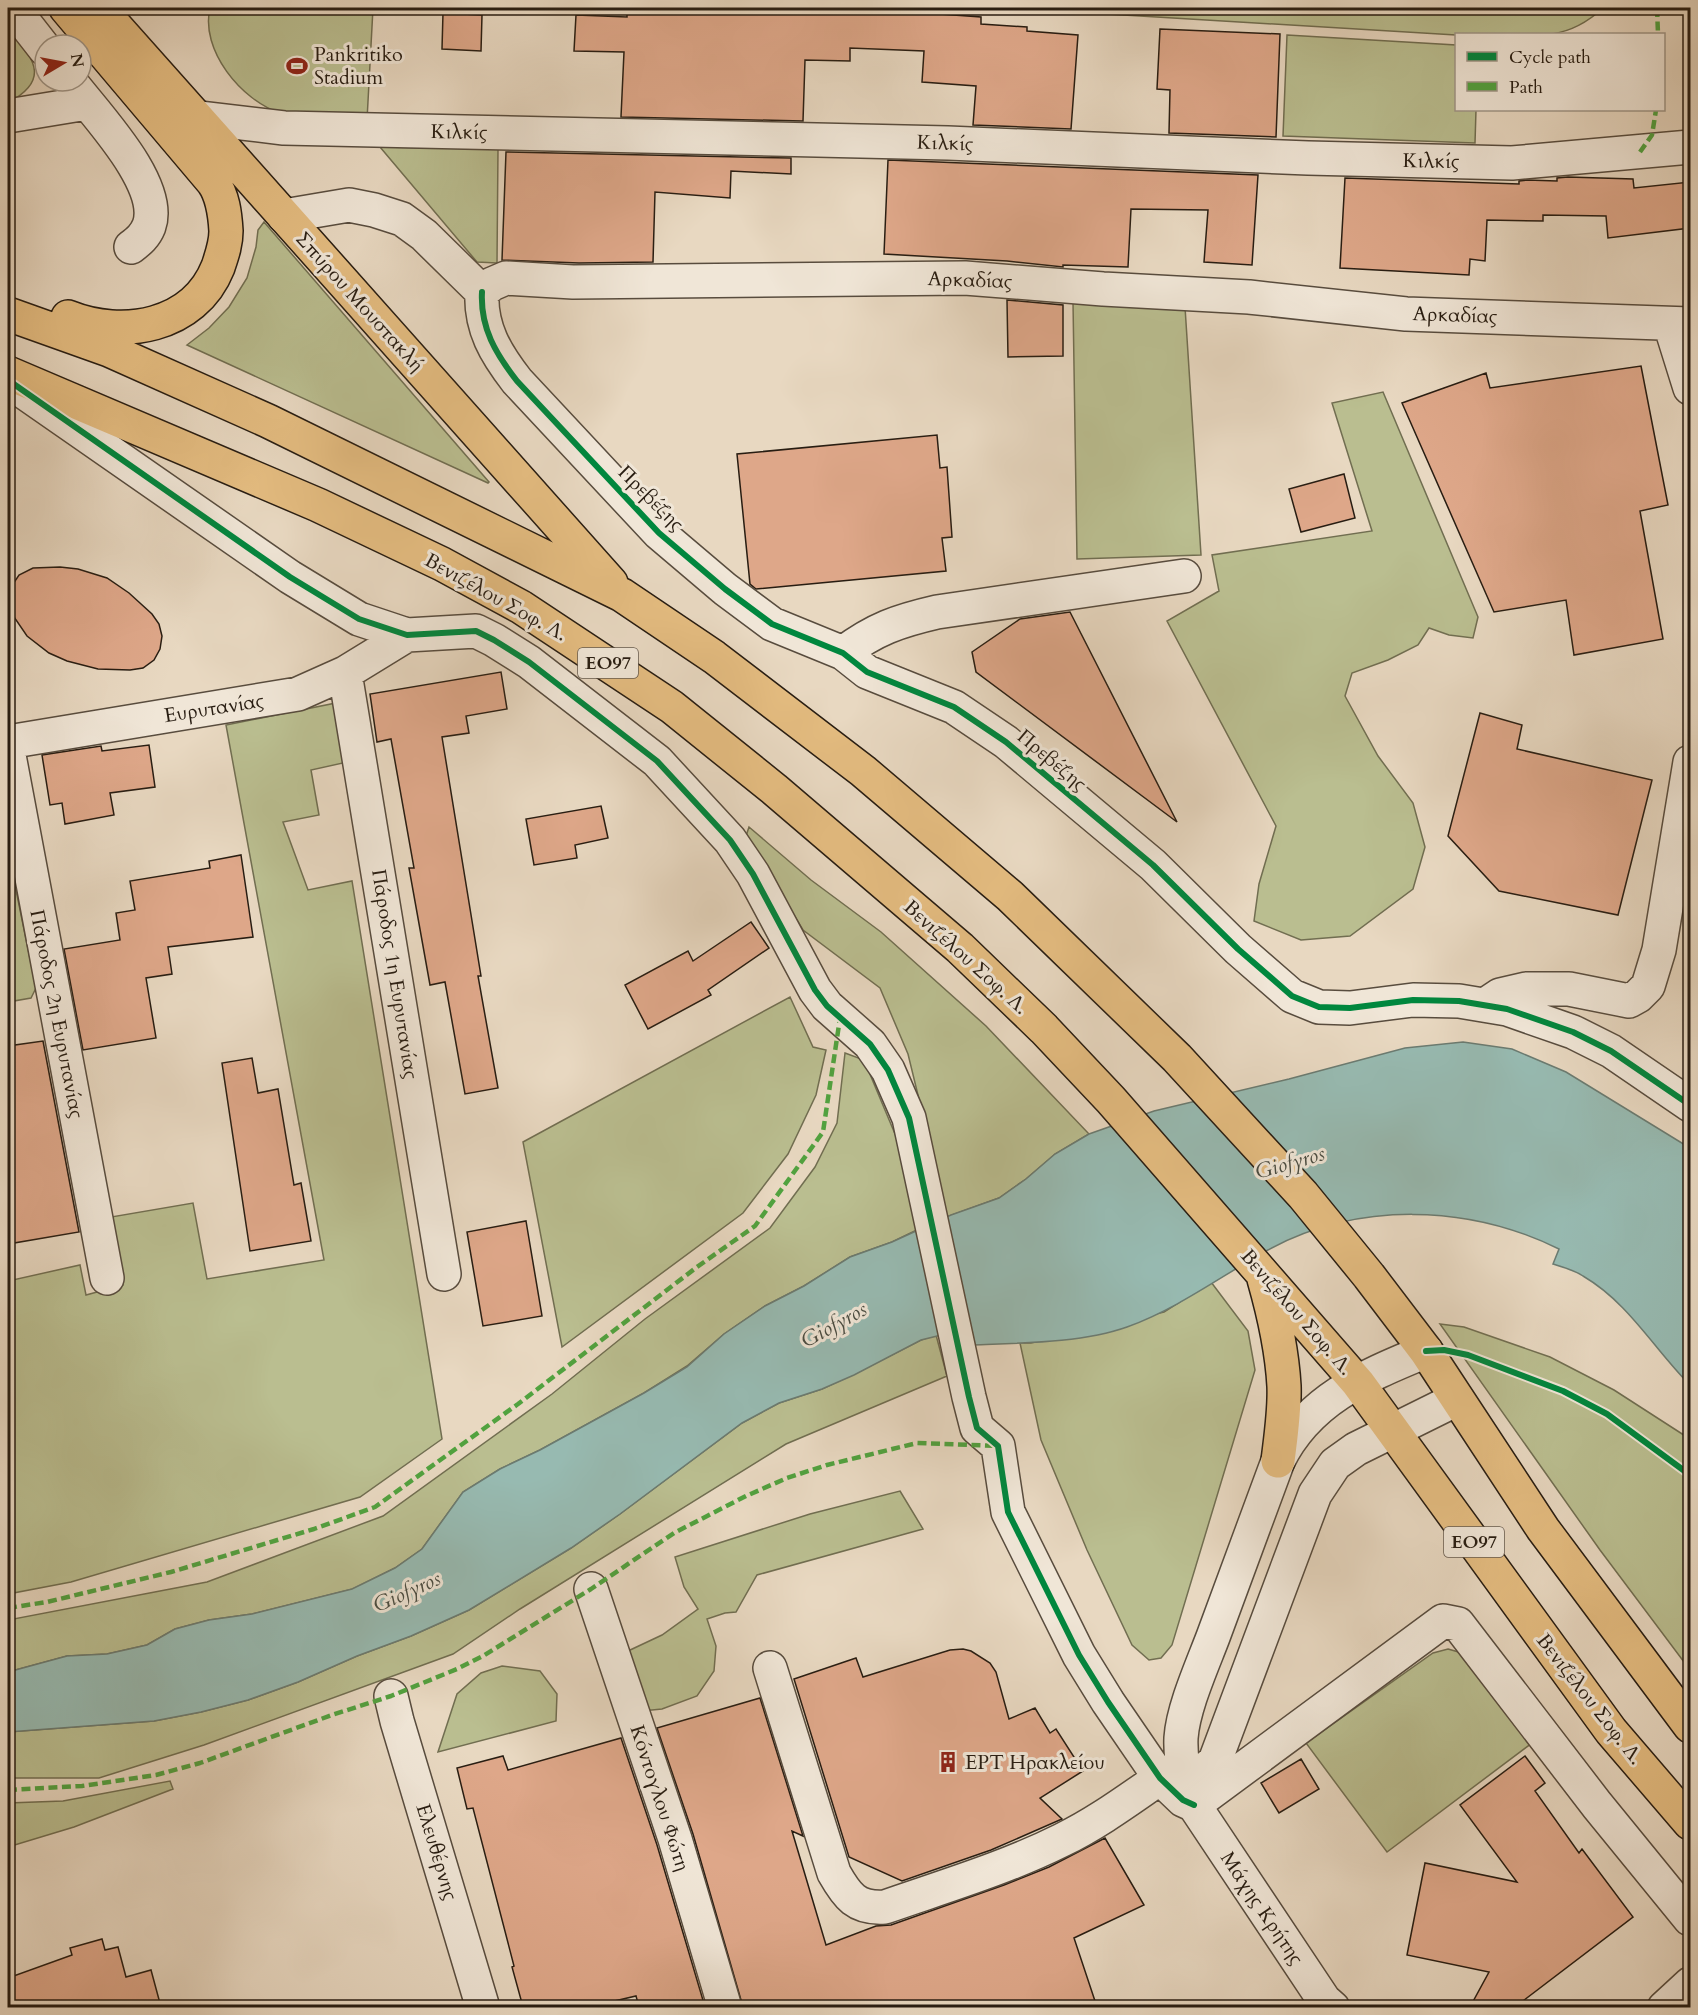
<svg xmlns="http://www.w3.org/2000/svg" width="1698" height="2015" viewBox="0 0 1698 2015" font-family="Cardo,serif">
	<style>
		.green { fill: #babe90; stroke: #716e51; stroke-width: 1.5 }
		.water { fill: #97bab1; stroke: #6b7b71; stroke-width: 1.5 }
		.building { fill: #dea789; stroke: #281d12; stroke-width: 1.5 }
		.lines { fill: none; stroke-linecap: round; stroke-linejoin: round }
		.minor-casing { stroke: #584c3e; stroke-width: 36 }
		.major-casing { stroke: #281d12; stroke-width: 36 }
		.minor { stroke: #f0e6d7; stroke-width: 33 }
		.major { stroke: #e4bc80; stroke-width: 33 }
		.quiet { stroke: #51a23f; stroke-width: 4.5; stroke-dasharray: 9 4.5; stroke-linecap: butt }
		.cycleway-casing { stroke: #f0e6d7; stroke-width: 10 }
		.cycleway { stroke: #00873e; stroke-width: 6 }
		.labels { text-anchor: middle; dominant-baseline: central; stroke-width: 6; stroke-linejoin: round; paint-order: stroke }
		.shield { fill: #f0e6d7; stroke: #64594d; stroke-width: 1.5 }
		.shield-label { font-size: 18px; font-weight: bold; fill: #281d12 }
		.poi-label { font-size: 20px; fill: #281d12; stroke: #f0e6d7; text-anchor: start }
		.street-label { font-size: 20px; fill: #281d12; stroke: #f0e6d7 }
		.water-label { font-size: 21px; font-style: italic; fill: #494c42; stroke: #f0e6d7 }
	</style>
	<rect width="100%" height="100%" fill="#e8d8c1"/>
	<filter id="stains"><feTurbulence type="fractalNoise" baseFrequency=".00333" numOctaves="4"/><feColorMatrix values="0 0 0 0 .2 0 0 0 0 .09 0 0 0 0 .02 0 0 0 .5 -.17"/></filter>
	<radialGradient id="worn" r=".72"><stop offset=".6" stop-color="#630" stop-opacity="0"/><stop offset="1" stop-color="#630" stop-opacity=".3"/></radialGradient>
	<path class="green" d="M210 8H373L367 120C348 119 328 118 308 116 299 116 289 116 280 113 241 100 200 50 210 8Z
		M1006 8H1603C1589 21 1572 31 1552 34L1456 35Z
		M8 25C30 56 54 78 9 102L8 96Z
		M1287 35 1456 45V110H1476L1475 143 1283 136Z
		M380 147 498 149 497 263 477 262Z
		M264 222 489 482 488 483 187 345 209 328 229 307 247 278 256 247 258 230Z
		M1073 302 1185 307 1201 555 1077 559Z
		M1383 392 1478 617 1473 638 1449 635 1429 628 1418 645 1388 660 1352 673 1345 696 1378 756 1413 803 1425 847 1413 889 1350 936 1301 940 1254 921 1259 884 1276 826 1167 621 1219 591 1212 555 1372 531 1332 403Z
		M336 703 343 763 311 770 319 815 283 822 308 890 352 881 442 1439 360 1497 71 1582 8 1594V1281L80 1265 86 1295 123 1285 111 1217 193 1203 207 1279 324 1260 226 725Z
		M749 827 811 880 881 932 986 1026 1089 1134 1055 1154 1026 1179 999 1198 944 1218 934 1161 908 1054 880 988 803 930 746 836Z
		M8 851 36 988 31 998 8 1002Z
		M790 997 813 1047 826 1050 816 1095 788 1154 743 1213 562 1347 523 1142Z
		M845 1053 864 1060 903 1153 921 1228 892 1242 850 1257 804 1286 765 1306 724 1334 687 1366 644 1393 540 1450 500 1469 463 1492 422 1549 395 1568 353 1589 252 1614 209 1620 175 1629 147 1645 107 1654 67 1656 8 1672V1620L207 1582 383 1516 552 1394 645 1319 770 1228 815 1167 837 1123Z
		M1211 1282 1248 1331 1255 1370 1172 1645 1161 1658 1149 1660 1132 1645 1087 1550 1041 1440 1020 1343H1031L1164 1312Z
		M1440 1324 1464 1327 1550 1357 1614 1390 1690 1439V1670L1600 1550Z
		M936 1335 947 1376 786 1444 520 1609 453 1654 204 1745 99 1778H8V1732L154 1721 201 1712 248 1700 298 1682 357 1656 411 1636 469 1610 571 1548 620 1514 742 1423 779 1403 822 1389 854 1374 921 1340Z
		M900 1491 923 1529 757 1575 736 1612 725 1613 707 1619 716 1646 714 1671 697 1696 662 1709 642 1711 628 1651 662 1635 698 1609 684 1587 675 1557 810 1514Z
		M1448 1649 1462 1653 1532 1743 1387 1852 1306 1743 1433 1653Z
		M502 1666 540 1671 557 1694 556 1721 438 1752 457 1694 481 1673Z
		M170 1781 173 1789 74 1827 8 1847V1803L63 1801Z"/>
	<path class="water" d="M1463 1042 1512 1049 1566 1072 1690 1148V1385C1654 1349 1629 1303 1583 1276 1574 1270 1563 1267 1553 1264L1559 1249C1468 1204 1357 1201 1266 1251 1220 1277 1177 1309 1127 1327 1082 1343 1021 1343 973 1345L970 1328 921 1340 854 1375 822 1389 779 1403 742 1423 620 1514 571 1548 469 1610 411 1636 357 1656 298 1682 248 1700 201 1712 154 1721 8 1732V1672L67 1656 107 1654 147 1645 175 1629 209 1620 252 1614 352 1589 395 1568 422 1549 463 1492 500 1469 540 1450 644 1393 687 1367 724 1334 765 1306 804 1286 850 1257 892 1242 951 1215 999 1198 1026 1179 1055 1154 1089 1134 1154 1111 1289 1079 1405 1048Z"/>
	<path class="building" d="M627 8H819L884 10 981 17V24L1027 27V31L1078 35 1071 129 973 125 976 86 922 82 924 51 850 48V61L805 60 803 121 621 117 624 52 574 51 576 15 627 17Z
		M443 13 482 15 481 51 442 49Z
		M1160 29 1280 34 1276 137 1169 133 1170 90 1157 89Z
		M506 152 791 158V174L731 171 730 198 655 192 653 262 579 263 502 260Z
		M888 160 1258 175 1252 265 1204 262 1208 210 1131 209 1128 267 1063 265V267L1007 261 884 254Z
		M1568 177 1633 179 1634 188 1690 182V228L1608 238 1606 216 1543 215V221L1487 220 1485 261 1470 259 1469 275 1340 268 1345 178 1519 184V181L1527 180 1557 181V178Z
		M1007 300 1063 305V356L1008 357Z
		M1641 366 1668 505 1640 511 1663 639 1574 655 1566 600 1494 612 1402 403 1486 373 1490 388Z
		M937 435 940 468 947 467 952 537 942 538 946 571 756 589 750 584 737 454Z
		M1344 474 1355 518 1301 532 1289 489Z
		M60 567 78 569 107 578 129 593 152 614 159 624 162 636 160 649 154 660 143 668 130 670 98 669 67 661 49 653 27 636 14 617 8 603 11 587 19 575 33 568Z
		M1070 612 1177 822 976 672 972 652 1020 619Z
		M501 672 507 709 466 716 469 733 442 737 481 976H478L498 1088 465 1094 445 982 430 985 409 868H414L391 739 377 742 370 694Z
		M1480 713 1522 725 1517 749 1652 780 1618 915 1499 891 1448 836Z
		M149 745 155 787 110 793 114 815 65 824 62 803 50 805 42 755 101 746 102 751Z
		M601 806 608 838 575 845 577 858 534 865 526 819Z
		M241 855 253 937 168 947 172 974 146 978 156 1038 83 1050 64 949 120 940 116 913 135 910 130 881 210 868 209 861Z
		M751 922 769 948 708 990 711 995 648 1029 625 985 688 951 693 961Z
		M43 1041 79 1232 8 1244V1046Z
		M252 1058 258 1093 278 1089 294 1185 301 1183 311 1241 250 1251 222 1063Z
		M526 1221 542 1316 483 1326 467 1232Z
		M963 1649 971 1651 990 1663 996 1672 1009 1719 1035 1708 1050 1733 1056 1729 1083 1771 1040 1798 1062 1819 991 1850 902 1881 849 1857 794 1679 856 1658 863 1677 950 1650Z
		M760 1698 803 1836 792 1831 826 1945 876 1926 891 1925 1004 1885 1049 1867 1105 1838 1144 1905 1074 1938 1097 2007H743L693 1834 657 1728Z
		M621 1738 657 1845 705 2007H639L636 1996 589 2007H523L512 1967 514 1966 473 1808 467 1809 457 1768 503 1756 508 1770Z
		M1525 1756 1545 1783 1535 1791 1579 1853 1582 1849 1633 1917 1515 2007H1470L1489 1972 1407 1955 1425 1863 1517 1882 1460 1805Z
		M1301 1759 1319 1789 1279 1813 1261 1783Z
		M102 1939 105 1950 118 1947 126 1977 151 1970 161 2007H8V1978L72 1955 70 1948Z"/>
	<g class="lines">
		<defs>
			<path id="minor" d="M13 8 45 49
				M70 81C94 113 164 184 149 226 145 236 139 241 131 247
				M8 116 87 103
				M199 118 284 128 948 143 1308 158 1512 163 1690 147
				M284 216 349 205 374 210 402 219 424 235 482 292 492 284 506 278 573 282 965 278 1103 289 1249 297 1406 314 1690 324
				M482 292C480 328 496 354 517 381L659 533 725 589 772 624 843 653 867 672 954 707 1006 742 1153 865 1238 949 1292 996 1319 1007 1350 1008 1413 1000 1459 1001 1507 1009 1573 1032 1611 1051 1690 1105
				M1670 324 1690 388
				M8 381 290 577 359 619 407 635 476 631 494 640 529 662 657 761 730 840 753 874 815 990 827 1006 870 1044 888 1070 909 1118 969 1397 977 1428 998 1446 1008 1512 1079 1655 1108 1702 1160 1778 1183 1800 1194 1805
				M843 653C875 629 898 621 937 612L1184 576
				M345 673 444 1274
				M8 742 298 694 345 673 407 635
				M8 750 107 1278
				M1485 1005 1500 995 1526 989H1569L1629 1001 1638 996 1648 986 1659 950 1690 762
				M591 1589 675 1839 725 2008
				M770 1668 834 1873C847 1896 856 1909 885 1907 945 1886 1006 1868 1062 1840 1097 1823 1128 1800 1160 1778
				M391 1696 397 1721 483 2008
				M1187 1785 1215 1761 1315 1494 1335 1464 1356 1449 1457 1399
				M1194 1805 1443 1621 1458 1624 1597 1805 1690 1919
				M1333 2008 1324 2000 1194 1805C1186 1784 1180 1761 1181 1738 1183 1708 1202 1666 1213 1637 1235 1578 1256 1519 1278 1461 1308 1399 1366 1376 1426 1351
				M1664 2008 1690 1984"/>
			<path id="major" d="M66 8 213 182C223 196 225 214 226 231 226 244 222 255 218 267 194 327 123 339 68 317
				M99 8 611 583
				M8 314 109 350 268 421 622 595 714 657 863 771 1010 896 1177 1058 1303 1195 1369 1276 1426 1351 1543 1529 1690 1726
				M8 373 318 505 442 564 521 607 672 707 774 789 960 948 1044 1029 1111 1100 1358 1383 1611 1731 1690 1823
				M1264 1279C1274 1314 1282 1350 1284 1386 1285 1411 1281 1436 1278 1461"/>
		</defs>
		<use href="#minor" class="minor-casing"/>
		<use href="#major" class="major-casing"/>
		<use href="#minor" class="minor"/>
		<use href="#major" class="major"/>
		<path class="quiet" d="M1657 8 1658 34
			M1640 152 1652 135 1656 110
			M8 1608 47 1602 171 1572 314 1529 375 1507 518 1404 697 1267 755 1226 823 1132 840 1018
			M8 1790 82 1786 156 1775 200 1763 332 1715 391 1696 457 1669 483 1656 591 1589 674 1533 746 1496 787 1478 827 1465 917 1443 998 1446"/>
		<defs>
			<path id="cycleway" d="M482 292C480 328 496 354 517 381L659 533 725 589 772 624 843 653 867 672 954 707 1006 742 1153 865 1238 949 1292 996 1319 1007 1350 1008 1413 1000 1459 1001 1507 1009 1573 1032 1611 1051 1690 1105
				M8 380 290 577 359 619 407 635 476 631 494 640 529 662 657 761 730 840 753 874 815 990 827 1006 870 1044 888 1070 909 1118 969 1397 977 1428 998 1446 1008 1512 1079 1655 1108 1702 1160 1778 1183 1800 1194 1805
				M1426 1351 1444 1350 1468 1355 1563 1391 1607 1414 1690 1475"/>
		</defs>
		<use href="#cycleway" class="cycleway-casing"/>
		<use href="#cycleway" class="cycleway"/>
	</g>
	<defs>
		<symbol id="stadium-bare" viewBox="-9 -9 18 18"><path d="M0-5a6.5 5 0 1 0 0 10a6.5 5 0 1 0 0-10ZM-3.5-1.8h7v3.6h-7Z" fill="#8f2418" stroke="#f0e6d7" stroke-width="2.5" paint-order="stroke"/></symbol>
		<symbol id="building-bare" viewBox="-9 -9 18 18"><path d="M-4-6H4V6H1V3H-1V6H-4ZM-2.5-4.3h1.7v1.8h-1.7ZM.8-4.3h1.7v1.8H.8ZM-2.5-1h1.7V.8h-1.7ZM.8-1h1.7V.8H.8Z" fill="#8f2418" stroke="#f0e6d7" stroke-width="2.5" paint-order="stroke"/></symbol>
	</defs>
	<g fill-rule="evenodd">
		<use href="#stadium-bare" x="282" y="51" width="30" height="30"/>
		<use href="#building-bare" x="933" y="1747" width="30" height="30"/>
	</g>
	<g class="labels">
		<g class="shield">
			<rect x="578" y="648" width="60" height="30" rx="4.5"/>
			<rect x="1444" y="1527" width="60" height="30" rx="4.5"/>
		</g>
		<g class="shield-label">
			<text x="608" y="663">ΕΟ97</text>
			<text x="1474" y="1542">ΕΟ97</text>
		</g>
		<g class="poi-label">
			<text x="314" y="54">Pankritiko<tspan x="314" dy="23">Stadium</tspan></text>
			<text x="965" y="1762">ΕΡΤ Ηρακλείου</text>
		</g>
		<g class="street-label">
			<text transform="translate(459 132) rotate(1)">Κιλκίς</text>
			<text transform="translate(945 143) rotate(2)">Κιλκίς</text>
			<text transform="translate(1431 161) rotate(1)">Κιλκίς</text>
			<text transform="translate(970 280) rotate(2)">Αρκαδίας</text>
			<text transform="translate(360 302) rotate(48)">Σπύρου Μουστακλή</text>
			<text transform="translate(1455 315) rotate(2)">Αρκαδίας</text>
			<text transform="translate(651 498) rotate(45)">Πρεβέζης</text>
			<text transform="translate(496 597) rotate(29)">Βενιζέλου Σοφ. Λ.</text>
			<text transform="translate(214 708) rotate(-9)">Ευρυτανίας</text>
			<text transform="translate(1052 760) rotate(40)">Πρεβέζης</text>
			<text transform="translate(966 957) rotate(42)">Βενιζέλου Σοφ. Λ.</text>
			<text transform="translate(395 974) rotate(81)">Πάροδος 1η Ευρυτανίας</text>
			<text transform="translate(57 1014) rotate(79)">Πάροδος 2η Ευρυτανίας</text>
			<text transform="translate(1297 1312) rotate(49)">Βενιζέλου Σοφ. Λ.</text>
			<text transform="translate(1590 1699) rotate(52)">Βενιζέλου Σοφ. Λ.</text>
			<text transform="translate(660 1798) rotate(72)">Κόντογλου Φώτη</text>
			<text transform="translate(437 1852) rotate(73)">Ελευθέρνης</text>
			<text transform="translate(1262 1908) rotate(56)">Μάχης Κρήτης</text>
		</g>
		<g class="water-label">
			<text transform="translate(1290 1163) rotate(-16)">Giofyros</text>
			<text transform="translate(834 1325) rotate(-29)">Giofyros</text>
			<text transform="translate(407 1592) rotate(-24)">Giofyros</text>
		</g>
	</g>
	<rect width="1698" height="2015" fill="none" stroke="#e8d8c1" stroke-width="30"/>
	<rect x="9" y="9" width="1680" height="1997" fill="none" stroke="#281d12" stroke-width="3"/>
	<rect x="15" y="15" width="1668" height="1985" fill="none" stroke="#281d12" stroke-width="1.5"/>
	<rect x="1455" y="33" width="210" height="78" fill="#f0e6d7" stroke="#a09688" stroke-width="1.5"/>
	<rect x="1467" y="52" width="30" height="9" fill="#00873e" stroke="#a09688" stroke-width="1.5"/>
	<text x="1509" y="63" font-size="18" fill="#281d12">Cycle path</text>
	<rect x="1467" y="82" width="30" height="9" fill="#51a23f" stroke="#a09688" stroke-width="1.5"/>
	<text x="1509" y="93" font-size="18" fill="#281d12">Path</text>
	<g transform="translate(63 63) rotate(80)"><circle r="28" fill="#f0e6d7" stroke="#a09688" stroke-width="1.5"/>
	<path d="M0-4.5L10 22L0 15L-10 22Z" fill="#8f2418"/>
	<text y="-9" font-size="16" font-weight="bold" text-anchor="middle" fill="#281d12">N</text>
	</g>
	<rect width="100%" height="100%" filter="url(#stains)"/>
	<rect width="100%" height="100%" fill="url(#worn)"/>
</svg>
